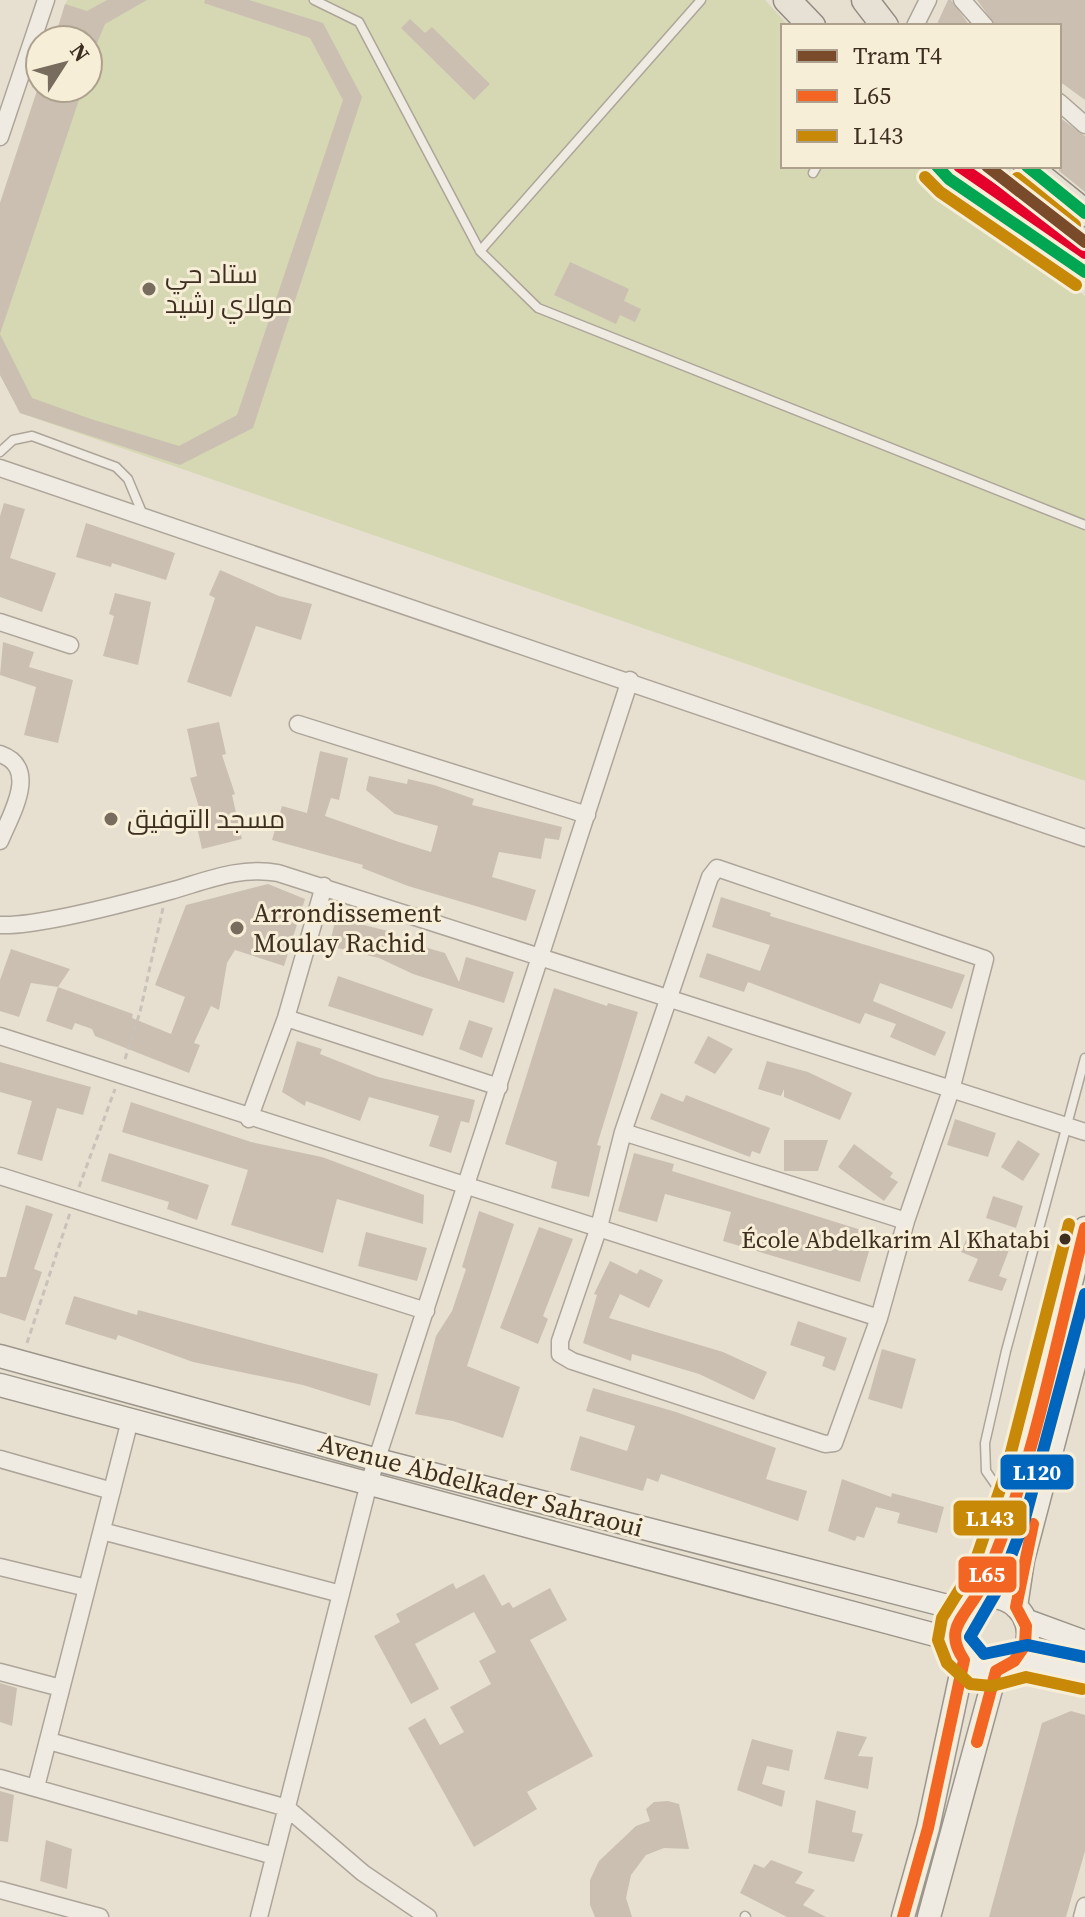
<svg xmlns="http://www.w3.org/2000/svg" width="1085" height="1917" viewBox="0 0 1085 1917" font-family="'Source Serif 4',Cairo,serif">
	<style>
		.green { fill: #d6d7b3 }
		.building { fill: #cbbfb2 }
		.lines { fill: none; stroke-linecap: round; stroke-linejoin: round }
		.service-casing { stroke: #ada599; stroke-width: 11 }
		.minor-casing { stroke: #ada599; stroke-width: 19 }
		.secondary-casing { stroke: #9c958a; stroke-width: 25 }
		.primary-casing { stroke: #928b80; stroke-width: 29 }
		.path { stroke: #c8c2b9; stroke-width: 3; stroke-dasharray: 6 4; stroke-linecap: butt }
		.service { stroke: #efebe3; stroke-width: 8 }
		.minor { stroke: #efebe3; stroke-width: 16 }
		.secondary { stroke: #efebe3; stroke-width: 22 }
		.primary { stroke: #e6e1d4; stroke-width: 26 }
		.bus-1-casing { stroke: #f7eed8; stroke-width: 18 }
		.bus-2-casing { stroke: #f7eed8; stroke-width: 18 }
		.bus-3-casing { stroke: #f7eed8; stroke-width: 18 }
		.bus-4-casing { stroke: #f7eed8; stroke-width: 18 }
		.bus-5-casing { stroke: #f7eed8; stroke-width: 18 }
		.bus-1 { stroke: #f26522; stroke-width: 12 }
		.bus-2 { stroke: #c88808; stroke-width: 12 }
		.bus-3 { stroke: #0065bd; stroke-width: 12 }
		.bus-4 { stroke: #00a651; stroke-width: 12 }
		.bus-5 { stroke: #e4002b; stroke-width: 12 }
		.tram-1-casing { stroke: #f7eed8; stroke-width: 18 }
		.tram-1 { stroke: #7a4b2a; stroke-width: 12 }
		.poi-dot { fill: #786c5e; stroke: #f7eed8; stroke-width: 3 }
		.bus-dot { fill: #3d2e20; stroke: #f7eed8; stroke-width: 3 }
		.labels { text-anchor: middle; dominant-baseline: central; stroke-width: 6; stroke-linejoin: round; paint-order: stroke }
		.bus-label { font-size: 24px; fill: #3d2e20; stroke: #f7eed8; text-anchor: end }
		.poi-label { font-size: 26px; fill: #3d2e20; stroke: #f7eed8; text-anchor: start }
		.street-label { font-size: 26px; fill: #3d2e20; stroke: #f7eed8 }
		.line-badge { stroke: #f7eed8; stroke-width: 3 }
		.badge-label { font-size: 22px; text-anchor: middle; font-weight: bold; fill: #fff }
	</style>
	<rect width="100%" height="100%" fill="#e7e0d1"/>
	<path class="green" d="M67 0H765L789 26H783V166H919L1085 296V781L20 413 0 375V203L40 81V88H88V40H54Z"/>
	<path class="building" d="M107 0H147L105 24 88 65V40H54L65 4 87 11Z
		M205 0H249L323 23 362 97 253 428 180 465 20 413 0 375V203L38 88H83L0 334 32 398 91 419 179 446 237 415 343 100 310 38 204 3Z
		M948 0H951L970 26H936Z
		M977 0H1085V100L1059 81V26H996Z
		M410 19 425 33 432 27 490 84 474 100 401 28Z
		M1059 117 1085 136V192L1059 171Z
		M570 262 629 289 624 301 641 309 635 322 620 315 616 324 554 295Z
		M4 503 25 509 10 558 56 573 42 612 0 597V516Z
		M86 523 175 553 166 580 112 563 111 567 76 557Z
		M220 570 279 596 312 604 301 640 256 626 231 697 187 682 215 598 209 595Z
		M115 593 151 602 138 665 103 656 114 616 109 614Z
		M3 642 34 652 29 667 73 680 58 743 24 735 36 687 0 675Z
		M219 722 226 754 222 755 235 794 232 795 242 839 202 849 195 818 202 817 190 778 197 776 187 729Z
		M320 751 348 758 339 800 331 798 325 816 399 842 431 852 438 826 395 814 366 790 369 776 407 784 408 779 434 785 474 799 472 805 562 827 559 840 545 838 541 859 499 852 492 877 536 890 526 921 408 886 362 868 363 865 272 840 282 806 307 813Z
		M268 884 305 899 284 966 235 950 227 963 219 1010 211 1006 194 1043 200 1045 189 1073 95 1036 92 1029 75 1023 72 1030 46 1021 58 987 133 1014 132 1018 171 1034 185 997 155 985 186 905Z
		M721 897 771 913 770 916 965 975 952 1009 880 983 873 1001 946 1032 935 1056 890 1037 896 1024 865 1013 860 1024 748 982 744 992 699 977 707 953 760 971 770 945 712 927Z
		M336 918 388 931 386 936 445 953 459 982 466 957 514 972 504 1003 413 974 379 958 329 946Z
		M11 949 70 969 58 987 31 983 19 1017 0 1011V980Z
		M338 976 433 1009 423 1036 328 1006Z
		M554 988 607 1006 608 1003 638 1012 597 1145 601 1146 589 1197 551 1188 557 1162 505 1144Z
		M469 1020 493 1028 482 1058 459 1049Z
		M708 1036 733 1049 715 1074 694 1063Z
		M297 1041 322 1049 320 1054 378 1077 475 1100 469 1123 461 1121 451 1153 429 1146 439 1116 369 1097 360 1121 306 1101 305 1106 282 1092Z
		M767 1061 808 1072 852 1093 840 1120 784 1097V1089L781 1096 758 1089Z
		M0 1062 91 1087 83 1115 57 1108 42 1161 17 1154 32 1101 0 1092Z
		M661 1093 683 1102 686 1095 770 1128 760 1154 752 1151 750 1157 650 1119Z
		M131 1102 251 1142 322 1157 424 1195 423 1224 337 1199 323 1253 231 1225 248 1170 122 1132Z
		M955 1119 996 1133 988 1157 947 1145Z
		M784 1140H828L818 1171H784Z
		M1018 1140 1040 1154 1023 1181 1001 1167Z
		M854 1144 893 1173 890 1177 898 1182 884 1201 838 1167Z
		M109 1153 209 1185 197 1220 167 1209 169 1202 101 1181Z
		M634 1153 674 1164 672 1171 874 1234 860 1282 723 1241 731 1212 665 1194 657 1222 618 1211Z
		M993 1196 1023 1206 1016 1228 986 1218Z
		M26 1205 53 1214 34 1269 42 1272 25 1321 0 1313V1277H6Z
		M479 1211 514 1224 467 1366 520 1387 503 1438 453 1421 415 1414 436 1336 452 1311 466 1269 462 1267Z
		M539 1227 573 1239 543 1316 548 1319 538 1344 500 1328Z
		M366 1232 427 1248 417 1281 358 1266Z
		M969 1233 1009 1250 999 1276 1007 1279 1002 1291 968 1281 978 1259 961 1252Z
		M610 1261 637 1274 640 1269 663 1280 649 1308 620 1294 609 1318 723 1352 767 1372 754 1400 699 1374 632 1354 631 1361 583 1343 597 1295 594 1294Z
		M74 1296 137 1315 138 1310 378 1374 370 1406 303 1385 193 1362 118 1335 116 1340 65 1324Z
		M798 1321 847 1338 835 1371 822 1366 825 1357 790 1345Z
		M882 1349 916 1359 902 1409 868 1399Z
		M593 1388 676 1412 776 1448 766 1479 807 1491 798 1521 661 1474 658 1482 647 1478 643 1491 570 1470 580 1436 627 1451 635 1426 586 1411Z
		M842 1479 891 1497 892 1493 944 1507 937 1533 897 1523 900 1513 876 1507 864 1538 857 1536 855 1541 828 1531Z
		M484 1574 502 1606 509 1602 513 1608 550 1588 567 1620 530 1640 593 1756 527 1792 537 1809 474 1847 408 1728 425 1718 440 1745 464 1732 450 1707 491 1684 479 1661 496 1652 474 1612 415 1644 439 1689 411 1704 374 1636 400 1622 396 1614 453 1583 456 1589Z
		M0 1683 17 1688 12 1726 0 1722Z
		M1071 1711 1085 1715V1851L1066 1917H989L1042 1723Z
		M837 1731 867 1737 858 1756 873 1757 868 1789 824 1779Z
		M752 1739 793 1750 789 1771 767 1766 762 1784 785 1791 782 1807 737 1790Z
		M0 1791 14 1795 8 1842 0 1841Z
		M816 1800 856 1811 852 1832 863 1834 854 1862 808 1853Z
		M668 1801 679 1804 689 1849 664 1848 646 1855 631 1875 626 1898 632 1917H595L590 1905V1880L599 1861 636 1826 650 1821 646 1809 654 1802Z
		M46 1840 72 1849 67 1889 40 1881Z
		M771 1860 803 1872 795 1883 815 1890 803 1905 826 1917H787L740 1893 754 1864 764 1868Z"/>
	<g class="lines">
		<defs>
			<path id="service" d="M314 0 359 22 480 251 538 308 1085 525
				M813 173 817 166
				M480 251 701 0
				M0 452 13 440 32 436 116 467 128 479 143 515
				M1009 1504 986 1471 985 1443 1006 1351 1085 1058
				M745 1916 746 1917"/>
			<path id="minor" d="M962 0 985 26
				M915 26 928 0
				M1059 102 1085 125
				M0 137 46 0
				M0 468 1085 838
				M0 622 70 645
				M298 724 587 815
				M0 754C40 768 11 814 0 841
				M717 868 985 959 951 1090 906 1221 879 1318 834 1443 825 1444 572 1361 560 1354V1341L599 1227 623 1132 710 877Z
				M0 925C38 927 130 902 170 891 206 881 240 866 278 873L1085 1132
				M286 1018 499 1087
				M0 1036 879 1318
				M249 1119 286 1018 324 886
				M623 1132 906 1221
				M0 1176 426 1311
				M0 1459 112 1491
				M102 1531 341 1594
				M0 1567 87 1588
				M0 1672 61 1688
				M49 1741 287 1808 363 1873 428 1917
				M0 1778 274 1856
				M36 1787 130 1420
				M0 1890 100 1917
				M259 1917 369 1483 630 680
				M1082 1917 1085 1906"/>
			<path id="secondary" d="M0 1356 378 1460 963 1610
				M0 1385 954 1640
				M954 1634a37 37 0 1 1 74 0a37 37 0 1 1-74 0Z
				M973 1601C1029 1484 1052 1353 1085 1228
				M1016 1607 1023 1560 1085 1324
				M1025 1620 1085 1642
				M1016 1661 1085 1673
				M903 1917 928 1828 964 1660
				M929 1917 996 1671"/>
			<path id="primary" d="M787 0 812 26
				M865 0 885 26
				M937 166 949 179 1085 272
				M1027 166 1085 213"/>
		</defs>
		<use href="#service" class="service-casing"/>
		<use href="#minor" class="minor-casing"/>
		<use href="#secondary" class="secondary-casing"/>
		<use href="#primary" class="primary-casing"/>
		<path class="path" d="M125 1059 140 1012 163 908
			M79 1187 115 1089
			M27 1343 70 1213"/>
		<use href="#service" class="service"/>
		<use href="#minor" class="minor"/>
		<use href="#secondary" class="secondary"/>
		<use href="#primary" class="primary"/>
		<defs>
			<path id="bus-1" d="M977 1742 996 1671 1014 1661 1025 1645 1026 1626 1016 1607 1033 1524
				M903 1917 928 1828 964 1660C945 1632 960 1621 976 1596 984 1584 989 1571 994 1558 1036 1452 1057 1338 1085 1228"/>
			<path id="bus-2" d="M925 177 940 192 1076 285
				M1017 178 1075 225
				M1069 1224 1006 1472 973 1568 942 1618 938 1640 947 1663 970 1684 992 1686 1026 1677 1082 1689"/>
			<path id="bus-3" d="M1085 1294 1024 1522 999 1587 970 1637 984 1654 1027 1645 1085 1657"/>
			<path id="bus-4" d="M937 166 949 179 1085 272
				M1027 166 1085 213"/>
			<path id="bus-5" d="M959 166 1085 253"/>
		</defs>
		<use href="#bus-1" class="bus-1-casing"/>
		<use href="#bus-2" class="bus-2-casing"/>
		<use href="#bus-3" class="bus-3-casing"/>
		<use href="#bus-4" class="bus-4-casing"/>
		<use href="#bus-5" class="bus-5-casing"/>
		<use href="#bus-1" class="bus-1"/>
		<use href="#bus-2" class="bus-2"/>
		<use href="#bus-3" class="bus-3"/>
		<use href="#bus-4" class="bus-4"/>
		<use href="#bus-5" class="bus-5"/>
		<defs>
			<path id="tram-1" d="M987 166 1085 242"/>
		</defs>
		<use href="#tram-1" class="tram-1-casing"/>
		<use href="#tram-1" class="tram-1"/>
	</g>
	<g class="poi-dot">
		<circle cx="149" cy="289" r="8"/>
		<circle cx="111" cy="819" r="8"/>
		<circle cx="237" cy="928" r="8"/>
	</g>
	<circle class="bus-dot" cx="1065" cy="1239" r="7"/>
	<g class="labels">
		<g class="bus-label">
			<text x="1050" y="1239">École Abdelkarim Al Khatabi</text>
		</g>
		<g class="poi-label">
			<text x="165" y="274">ستاد حي<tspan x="165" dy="30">مولاي رشيد</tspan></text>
			<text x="127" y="819">مسجد التوفيق</text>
			<text x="253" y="913">Arrondissement<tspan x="253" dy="30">Moulay Rachid</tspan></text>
		</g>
		<g class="street-label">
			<text transform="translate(481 1485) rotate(15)">Avenue Abdelkader Sahraoui</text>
		</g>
	</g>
	<g class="line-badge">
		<rect x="999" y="1453" width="76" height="38" rx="8" fill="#0065bd"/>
		<rect x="952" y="1499" width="76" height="38" rx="8" fill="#c88808"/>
		<rect x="957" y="1555" width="61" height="39" rx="8" fill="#f26522"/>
	</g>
	<g class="badge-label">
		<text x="1037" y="1480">L120</text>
		<text x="990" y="1526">L143</text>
		<text x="987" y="1582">L65</text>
	</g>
	<rect x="781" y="24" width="280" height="144" fill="#f7eed8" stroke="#ada18e" stroke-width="2"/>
	<rect x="797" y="50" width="40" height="12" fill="#7a4b2a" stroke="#ada18e" stroke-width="2"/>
	<text x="853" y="64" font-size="24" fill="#3d2e20">Tram T4</text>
	<rect x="797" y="90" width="40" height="12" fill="#f26522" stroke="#ada18e" stroke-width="2"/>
	<text x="853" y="104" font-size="24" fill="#3d2e20">L65</text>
	<rect x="797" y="130" width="40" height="12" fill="#c88808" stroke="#ada18e" stroke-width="2"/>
	<text x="853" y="144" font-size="24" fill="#3d2e20">L143</text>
	<g transform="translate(64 64) rotate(54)"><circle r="38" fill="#f7eed8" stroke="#ada18e" stroke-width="2"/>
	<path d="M0-6L14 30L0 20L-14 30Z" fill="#786c5e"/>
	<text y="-12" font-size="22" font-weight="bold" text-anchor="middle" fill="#3d2e20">N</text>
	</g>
</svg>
